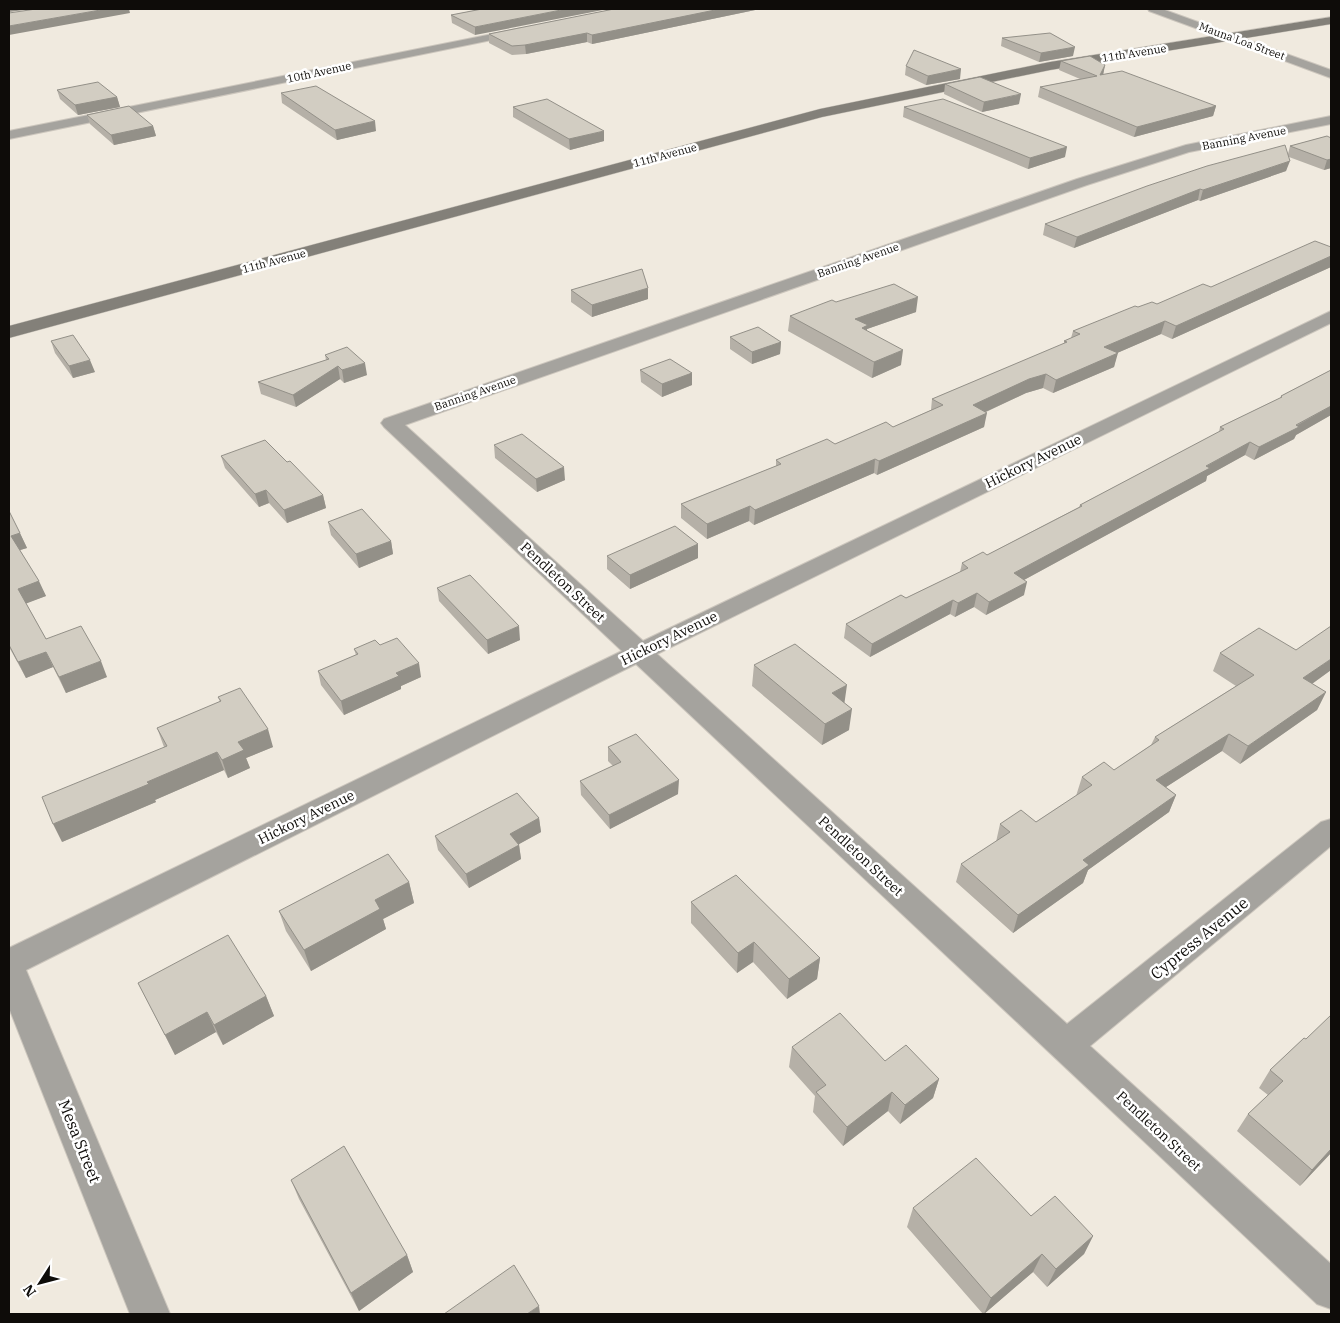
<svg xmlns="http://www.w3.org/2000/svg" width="1340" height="1323" viewBox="0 0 1340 1323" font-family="'IBM Plex Serif',serif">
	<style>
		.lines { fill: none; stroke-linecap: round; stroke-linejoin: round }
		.street-casing { stroke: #ccc6bd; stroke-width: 2 }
		.secondary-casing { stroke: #ccc6bd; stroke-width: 1 }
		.street { fill: #a5a39e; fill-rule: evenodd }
		.secondary { fill: #838079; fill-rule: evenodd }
		.wall { fill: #b5b0a7 }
		.shaded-wall { fill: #939088 }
		.building { fill: #d2cdc2; stroke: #939088 }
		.labels { text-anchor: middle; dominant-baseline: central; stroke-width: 5; stroke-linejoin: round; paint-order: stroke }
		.far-street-label { font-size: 11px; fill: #0e0c09; stroke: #fff }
		.street-label { font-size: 14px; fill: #0e0c09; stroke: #fff }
		.near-street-label { font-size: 16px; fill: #0e0c09; stroke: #fff }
	</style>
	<rect width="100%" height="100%" fill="#f0eadf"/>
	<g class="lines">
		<defs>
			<path id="street" d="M1148 9H1162L1331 70V78L1149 11Z
				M522 28 527 31 526 33 9 139V131Z
				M1331 116V124L1189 152 1087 185 405 425 643 641 1331 311V323L657 654 1067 1024 1321 822 1331 819V846L1090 1046 1331 1264V1309L1317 1304 636 664 26 970 170 1314H130L9 1008V948L622 651 384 427 381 423 384 419 1077 179 1186 145Z"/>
			<path id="secondary" d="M1331 17V24L1050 70 822 117 9 338V326L820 109 1050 62Z"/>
		</defs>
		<use href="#street" class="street-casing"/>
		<use href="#secondary" class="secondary-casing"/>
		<use href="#street" class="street"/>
		<use href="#secondary" class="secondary"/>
	</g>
	<path class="wall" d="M482 9 475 35 452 23 451 15Z
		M614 9H760L592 44 587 42 526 54 512 55 489 43V34Z
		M1002 38 1073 56 1039 62 1001 46Z
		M1061 61 1105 65 1103 75 1216 106 1213 116 1134 137 1038 97 1040 87 1080 79 1059 70Z
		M906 66 960 79 926 85 905 75Z
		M945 84 1019 104 982 112 944 94Z
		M57 90 117 97 120 107 78 115 60 99Z
		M281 93 376 131 337 140 282 103Z
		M513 107 604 141 570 150 513 117Z
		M904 107 1065 157 1028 169 903 117Z
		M87 115 153 126 156 136 114 145 90 124Z
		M1327 136 1331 168 1324 170 1289 157 1286 171 1200 201 1198 200 1074 248 1043 235 1045 224 1288 154 1290 146Z
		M1331 247V267L1172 339 1161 334 1117 353 1114 367 1053 393 1043 388 1026 393 986 412 984 427 877 475 874 473 754 525 749 521 707 539 681 518V504L776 466V460L835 444 893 427 931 410 932 399 1064 344V341L1071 338 1073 331 1138 307 1157 304 1211 287Z
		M571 290 648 299 592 317 571 302Z
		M836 302 916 312 867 329V331L901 365 872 378 788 331 790 316Z
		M730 337 781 342 780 354 752 364 730 349Z
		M51 341 95 372 73 378 55 353Z
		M325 355 367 375 344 383 340 379 296 407 261 394 258 382 326 360Z
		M640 370 692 373V385L662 397 641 382Z
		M1331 370V415L1296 435 1294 439 1254 460 1245 455 1207 476 1206 481 1024 580V595L986 615 974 607 955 617 950 614 870 657 844 638 846 624 906 598 960 572 962 563 987 555 1079 507 1080 505 1219 432 1220 427 1280 398 1281 396Z
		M494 445 565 480 537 492 495 458Z
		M221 456 287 462 323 495 326 508 287 523 269 503 259 507 225 468Z
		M9 511 27 548 20 550 46 596 26 603 46 639 107 677 66 693 53 667 26 678 9 647Z
		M328 522 391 541 393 554 359 568 331 535Z
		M698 544V558L630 589 607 569V556Z
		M437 588 520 640 488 654 439 601Z
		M380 645 421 677 401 686V689L344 715 321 685 318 671 356 655 354 649Z
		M1296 650 1331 670 1312 684 1326 692 1317 710 1240 764 1222 751 1166 787 1176 795 1169 812 1088 870 1083 883 1013 933 956 882 961 864 996 842 1000 824 1036 822 1076 796 1082 777 1114 770 1151 745 1155 737 1236 686 1213 671 1220 653Z
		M754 665 844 703 849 730 822 745 752 686Z
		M218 697 273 747 246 758 250 768 228 778 224 770 155 800 156 802 62 842 164 747 157 728 220 702Z
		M608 747 678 794 610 829 581 795 580 781 613 766 608 761Z
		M539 818 541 832 519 844 521 859 469 888 438 850 435 836Z
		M409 882 414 903 383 919 386 929 311 971 286 931 279 911Z
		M691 902 820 958 817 979 787 999 753 962 737 973 691 923Z
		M138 983 266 996 274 1016 223 1045 216 1032 175 1055Z
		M1304 1038 1331 1153 1300 1186 1237 1131 1248 1114 1268 1095 1259 1088 1270 1070Z
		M792 1047 885 1061 939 1079 933 1098 900 1124 888 1111 843 1146 813 1112 815 1096 789 1067Z
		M291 1180 407 1255 413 1272 359 1311 299 1199Z
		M913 1208 1031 1216 1093 1236 1084 1254 1047 1287 1033 1272 984 1314H983L907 1227Z"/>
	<path class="shaded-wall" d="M9 9H31L9 12Z
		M106 9H129L130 13 9 35V26Z
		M566 9H608L475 35V27Z
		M720 9H760L592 44V35Z
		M587 33V42L526 54 525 45Z
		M1075 47 1073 56 1039 62 1041 53Z
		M1105 65 1103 75H1100Z
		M961 69 960 79 926 85 928 76Z
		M1021 94 1019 104 982 112 984 102Z
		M117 97 120 107 78 115 75 105Z
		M1216 106 1213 116 1134 137 1137 127Z
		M375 121 376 131 337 140 335 130Z
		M153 126 156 136 114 145 111 135Z
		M604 131V141L570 150 569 139Z
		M1067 147 1065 157 1028 169 1030 158Z
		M1331 159V168L1324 170 1327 160Z
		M1290 161 1286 171 1200 201 1203 190Z
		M1200 189 1198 200 1074 248 1077 237Z
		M1331 256V267L1172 339 1176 326Z
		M648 288V299L592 317V305Z
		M918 297 916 312 867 329 866 341 855 319Z
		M1165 321 1161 334 1101 360 1104 347Z
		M781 342 780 354 752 364V352Z
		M903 350 901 365 872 378 874 362Z
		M1118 353 1114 367 1053 393 1056 380Z
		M90 360 95 372 73 378 69 366Z
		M365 363 367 375 344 383 342 370Z
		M338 366 340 379 296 407 293 395Z
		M692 373V385L662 397V384Z
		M1046 374 1043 388 1026 393 970 419 973 405 1029 379Z
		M1331 406V415L1296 435 1294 439 1254 460 1259 447Z
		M987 413 984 427 877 475 879 461Z
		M1250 442 1245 455 1207 476 1206 481 1011 587 1014 573Z
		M875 459 874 473 754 525 755 510Z
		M564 467 565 480 537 492 536 479Z
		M266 490 269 503 259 507 255 494Z
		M323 495 326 508 287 523 284 510Z
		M750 506 749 521 707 539V524Z
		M20 533 27 548 17 551 11 536Z
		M391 541 393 554 359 568 356 554Z
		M698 544V558L630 589V575Z
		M39 581 46 596 25 604 18 589Z
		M1027 582 1024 595 986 615 989 602Z
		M977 593 974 607 955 617 958 603Z
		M953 600 950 614 870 657 872 644Z
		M519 626 520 640 488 654 487 640Z
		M46 652 53 667 26 678 18 662Z
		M1331 659V670L1295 696 1303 678Z
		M101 661 107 677 66 693 59 677Z
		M419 663 421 677 401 686V689L344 715 341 701 396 673Z
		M847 685 844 706 832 693Z
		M1326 692 1317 710 1240 764 1248 746Z
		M852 709 849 730 822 745 825 724Z
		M268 729 273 747 246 758 250 768 228 778 222 760 238 742Z
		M1229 734 1222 751 1149 798 1156 780Z
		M217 752 224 770 155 800 156 802 62 842 53 824 147 782Z
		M679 780 678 794 610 829 609 815Z
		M1176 795 1169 812 1088 870 1083 883 1013 933 1018 915 1083 860Z
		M539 818 541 832 512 848 510 834Z
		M519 845 521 859 469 888 466 874Z
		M409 882 414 903 383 919 386 929 311 971 304 950 375 900Z
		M754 942 753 962 737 973 738 953Z
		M820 958 817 979 787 999 789 979Z
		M266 996 274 1016 223 1045 214 1025Z
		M207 1012 216 1032 175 1055 165 1035Z
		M939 1079 933 1098 900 1124 905 1105Z
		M892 1092 888 1111 843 1146 847 1127Z
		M1331 1149V1153L1300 1186 1312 1170Z
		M1093 1236 1084 1254 1047 1287 1056 1269Z
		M1042 1254 1033 1272 984 1314 991 1298Z
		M407 1255 413 1272 359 1311 351 1293Z
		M539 1306 540 1314H527Z"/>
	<path class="building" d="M36 9H106L9 26V13Z
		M482 9H566L475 27 451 15Z
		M614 9H720L592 35 587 33 525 45 512 46 489 34Z
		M1050 33 1075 47 1041 53 1002 38Z
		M914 50 961 69 928 76 906 66Z
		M1090 56 1105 65 1100 75 1122 71 1216 106 1137 127 1040 87 1097 76 1061 61Z
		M980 77 1021 94 984 102 945 84Z
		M98 82 117 97 75 105 57 90Z
		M316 86 375 121 335 130 281 93Z
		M547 99 604 131 569 139 513 107Z
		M943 99 1067 147 1030 158 904 107Z
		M129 106 153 126 111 135 87 115Z
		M1327 136 1331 138V159L1327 160 1290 146Z
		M1285 145 1290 161 1203 190 1200 189 1077 237 1045 224 1147 186 1207 166Z
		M1315 241 1331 247V256L1176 326 1165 321 1104 347 1118 353 1056 380 1046 374 1029 379 973 405 987 413 879 461 875 459 755 510 750 506 707 524 681 504 781 464 776 460 827 439 835 444 886 422 893 427 943 405 932 399 1067 342 1064 341 1080 334 1073 331 1135 306 1138 307 1152 302 1157 304 1203 284 1211 287Z
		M642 269 648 288 592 305 571 290Z
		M894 284 918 297 855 319 868 325 862 328 903 350 874 362 790 316 832 300 836 302Z
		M758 327 781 342 752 352 730 337Z
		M73 335 90 360 69 366 51 341Z
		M347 347 365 363 342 370 338 366 293 395 258 382 329 359 325 355Z
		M670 359 692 373 662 384 640 370Z
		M1331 370V406L1296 425 1299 427 1259 447 1250 442 1206 466 1210 468 1014 573 1027 582 989 602 977 593 958 603 953 600 872 644 846 624 901 595 906 598 968 568 962 563 983 552 987 555 1082 506 1080 505 1224 429 1220 427 1282 397 1281 396Z
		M522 434 564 467 536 479 494 445Z
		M265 440 287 462 290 461 323 495 284 510 266 490 255 494 221 456Z
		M362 509 391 541 356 554 328 522Z
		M9 511 20 533 11 536 39 581 18 589 46 639 81 626 101 661 59 677 46 652 18 662 9 645Z
		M675 526 698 544 630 575 607 556Z
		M470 575 519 626 487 640 437 588Z
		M1331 626V659L1303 678 1326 692 1248 746 1229 734 1156 780 1176 795 1083 860 1089 865 1018 915 961 864 1010 832 1000 824 1021 810 1036 822 1092 785 1082 777 1104 762 1114 770 1159 740 1155 737 1254 675 1220 653 1259 628 1296 650Z
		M397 638 419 663 396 673 399 676 341 701 318 671 358 654 354 649 375 640 380 645Z
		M795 644 847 685 832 693 852 709 825 724 754 665Z
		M240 688 268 729 238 742 244 750 222 760 217 752 147 782 149 784 53 824 42 797 167 746 157 728 221 701 218 697Z
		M636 734 679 780 609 815 580 781 621 762 608 747Z
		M517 793 539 818 510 834 519 845 466 874 435 836Z
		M388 854 409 882 375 900 380 909 304 950 279 911Z
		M736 875 820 958 789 979 754 942 738 953 691 902Z
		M228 935 266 996 214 1025 207 1012 165 1035 138 983Z
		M840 1013 885 1061 906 1045 939 1079 905 1105 892 1092 847 1127 816 1092 826 1085 792 1047Z
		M1331 1015V1149L1312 1170 1248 1114 1283 1081 1270 1070 1304 1038 1306 1039Z
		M344 1146 407 1255 351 1293 291 1180Z
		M976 1158 1031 1216 1055 1196 1093 1236 1056 1269 1042 1254 991 1298 913 1208Z
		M514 1265 539 1306 527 1314H444Z"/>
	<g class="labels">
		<g class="far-street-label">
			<text transform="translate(1242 41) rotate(20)">Mauna Loa Street</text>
			<text transform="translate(1134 53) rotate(-9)">11th Avenue</text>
			<text transform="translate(319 72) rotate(-12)">10th Avenue</text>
			<text transform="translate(1244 138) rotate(-11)">Banning Avenue</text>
			<text transform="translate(665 155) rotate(-15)">11th Avenue</text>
			<text transform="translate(858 260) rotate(-19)">Banning Avenue</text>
			<text transform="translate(274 261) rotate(-15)">11th Avenue</text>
			<text transform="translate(475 393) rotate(-19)">Banning Avenue</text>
		</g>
		<g class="street-label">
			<text transform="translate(1033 461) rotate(-26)">Hickory Avenue</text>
			<text transform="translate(563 582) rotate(43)">Pendleton Street</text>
			<text transform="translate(669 638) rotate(-26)">Hickory Avenue</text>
			<text transform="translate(306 817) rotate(-26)">Hickory Avenue</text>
			<text transform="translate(861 856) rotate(43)">Pendleton Street</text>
			<text transform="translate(1159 1131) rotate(43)">Pendleton Street</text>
		</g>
		<g class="near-street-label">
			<text transform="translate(1199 938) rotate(-39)">Cypress Avenue</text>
			<text transform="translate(80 1141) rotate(68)">Mesa Street</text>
		</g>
	</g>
	<rect width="1340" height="1323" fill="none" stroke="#0e0c09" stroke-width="20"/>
	<g transform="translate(40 1283) rotate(234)" stroke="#ffffff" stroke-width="4" paint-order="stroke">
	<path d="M0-4L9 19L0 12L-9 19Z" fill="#0e0c09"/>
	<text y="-8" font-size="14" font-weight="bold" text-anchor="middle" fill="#0e0c09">N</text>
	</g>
</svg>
